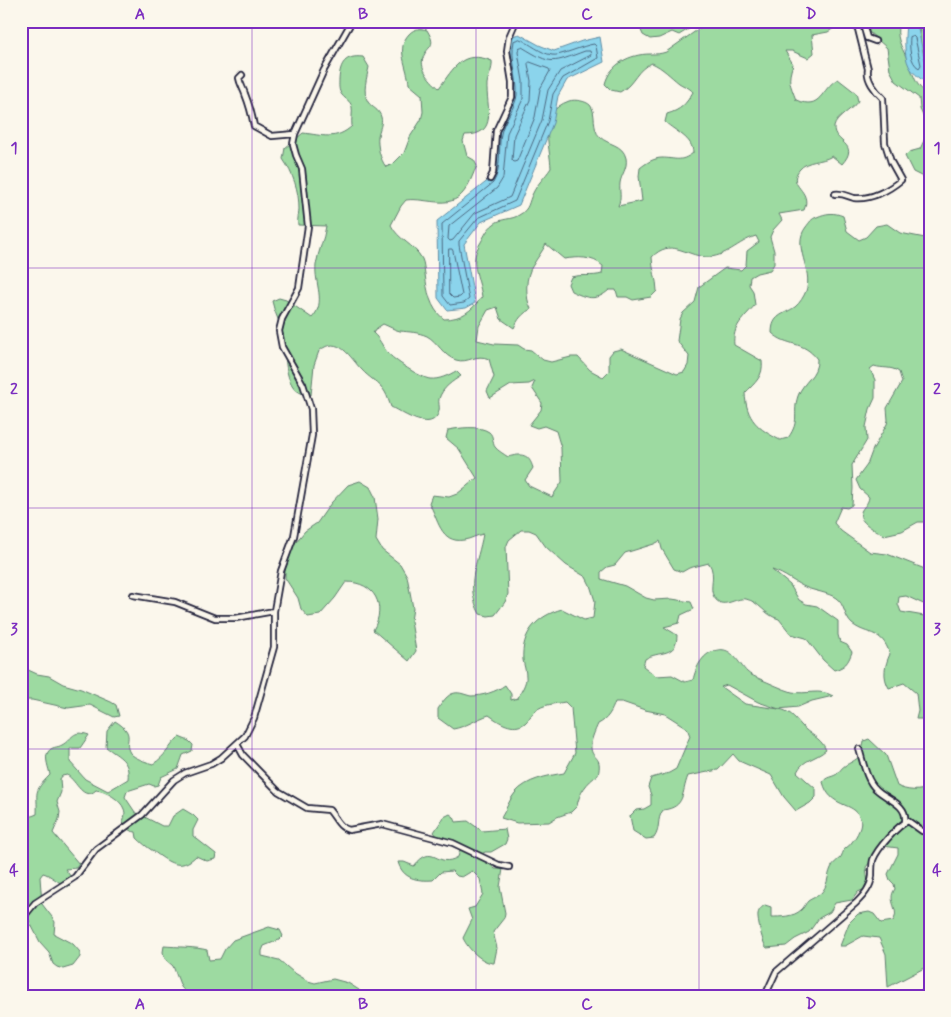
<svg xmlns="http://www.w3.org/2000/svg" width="951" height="1017" viewBox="0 0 951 1017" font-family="Mynerve,sans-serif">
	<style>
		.green { fill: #9ddaa1; stroke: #607e6e; fill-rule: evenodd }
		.water { fill: #8bd4ec; stroke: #618da5 }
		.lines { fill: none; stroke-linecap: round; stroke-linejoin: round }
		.shore { stroke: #4c6982; stroke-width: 1 }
		.minor-casing { stroke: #22223b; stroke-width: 8 }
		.trunk-casing { stroke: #22223b; stroke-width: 11 }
		.minor { stroke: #fbf7ec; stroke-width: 4.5 }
		.trunk { stroke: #fbf7ec; stroke-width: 8 }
		.grid { fill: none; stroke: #7b2cbf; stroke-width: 1; stroke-opacity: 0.55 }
		.neatline { fill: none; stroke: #7b2cbf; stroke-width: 2 }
		.grid-label { font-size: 16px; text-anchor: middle; font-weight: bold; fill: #7b2cbf }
	</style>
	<rect width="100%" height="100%" fill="#fbf7ec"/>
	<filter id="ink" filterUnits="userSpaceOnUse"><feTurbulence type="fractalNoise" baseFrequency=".02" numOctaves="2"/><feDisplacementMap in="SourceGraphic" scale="10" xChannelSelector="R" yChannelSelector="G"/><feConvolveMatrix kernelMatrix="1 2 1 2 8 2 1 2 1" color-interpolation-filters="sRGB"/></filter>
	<g filter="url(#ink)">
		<path class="green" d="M629 21H708L692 27 679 35 672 32 659 38 650 39 643 35 640 28Z
			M710 21H829L834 28 828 32 812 35 814 53 808 58 792 51H785L793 64C787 82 790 83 796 100 822 111 820 89 838 79L856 93 858 101C851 111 836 117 834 127 833 143 861 143 842 164L832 156C821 163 808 159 799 170 786 187 813 189 804 210L779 214 782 220 773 230 770 237 774 251V264L770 270 757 273 750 277 749 285 753 291 755 305C744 318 732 326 734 345L762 361C764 376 755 383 745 393 746 419 758 429 780 440L788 438C801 420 792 414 798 396 803 381 818 376 817 359 803 340 787 347 772 333 772 315 783 315 795 307 800 303 804 296 806 291 814 270 791 246 806 227 810 222 811 219 817 217 826 213 834 212 843 216L847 231 859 240 866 237 876 226 887 224 900 233 925 238 926 269 930 279V293L925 304V311L930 319V427L925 443 930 451V522H918L902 531 884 535C877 531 857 522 861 512 863 506 868 505 869 497L860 489 856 480 867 465 873 449 887 424 888 420 887 408 902 382 899 372C891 366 883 369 874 366L870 369 875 380V398L870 409 866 427 867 440 852 465 853 488 852 505 847 508 841 507 834 523 841 531 870 552 887 554 930 571V607L906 596 899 597 898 604 901 612 930 617V708L924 719H916L918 711 916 693 904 683 889 688C882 676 885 665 890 654 881 628 869 637 852 624 844 617 845 604 836 598 829 593 815 591 807 588 795 583 785 574 772 570L790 585 799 600 806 604 817 606 838 621V635L840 642 847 645 852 652C848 663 845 667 834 670L823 660 806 638 791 634 779 619C764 615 760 602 746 599 735 597 722 611 714 597 708 588 717 576 709 563L689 568 682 572 674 569 662 549 660 541 654 544 625 553 615 565 607 567 601 572V579L625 586 646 598 654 600 672 599 691 602 694 609 681 615 679 623 664 627 677 635C677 658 659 650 645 659L643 666 656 676 672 675 685 682 693 680C696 667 703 652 718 650 732 647 739 664 747 672 750 675 756 677 760 679 770 683 782 689 792 692 807 695 819 688 833 696L812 701 798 707 779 709C790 711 794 717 801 725 810 736 820 736 826 750 816 759 803 759 797 772L816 789V797L810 803 796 811 784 797 771 775 739 761 733 754 718 770 688 776C681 793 686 807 663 810 656 820 661 828 654 838L646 839 633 831 630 816 636 810 644 809 651 805V795L648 787 651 778 669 773 676 769 690 736 687 728 665 714 645 710 622 702H615C612 711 607 720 598 724 595 731 590 741 591 748 592 760 603 755 598 775 587 782 579 793 577 806L571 812 557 817 549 822 517 823 501 818C506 810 509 800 515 793 527 779 547 776 564 773L575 753 571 708 565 702C555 704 543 704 535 711 531 714 529 720 525 723 513 732 499 722 489 715 476 719 466 727 453 729L438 718V709C442 703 447 694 455 693 460 692 466 695 471 696 482 696 496 692 505 685L511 694V700L518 698C521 691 527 683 526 676 526 671 524 665 523 660 521 633 537 616 562 609L584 620 593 618 595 601 590 585 586 577 566 565 546 547 536 533 529 530H521L509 540 506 547 508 594 505 602 495 615 488 616 480 614C464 585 478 563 483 534 477 535 471 539 464 540 440 544 438 518 429 503L432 495 449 497 457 494 477 478 459 449 446 438 448 430C459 428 479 425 489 432 494 436 492 443 495 447 498 451 504 454 508 457 522 453 529 454 533 468L525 480 529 486 552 497 562 482 561 448 556 431 544 426 537 428 529 425 541 410 542 403 532 388 535 381 529 384 511 385 490 398 487 391 494 377 489 359C476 353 468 364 456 360 443 356 438 342 427 336 418 332 409 332 400 331 395 330 388 326 383 324L377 328 373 333C380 339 382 346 387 352 393 360 421 378 430 379 439 380 449 375 456 371L461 376C453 381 442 388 439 399 438 402 440 407 439 411 433 434 403 413 391 407 389 402 388 397 385 392 380 383 369 378 362 370 350 358 339 334 319 351L314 365 311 395C281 395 287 354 283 335 281 323 274 313 272 301L279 298 286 300 312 318C327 302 314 284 316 265 318 252 324 240 326 226L298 225C297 219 299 214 299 209 299 190 293 174 283 159L285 148 303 133C322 135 336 141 352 126 351 120 353 112 352 107 350 100 346 100 342 95 338 90 339 85 339 80 340 63 345 55 363 57L369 67C367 77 362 92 368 102 372 108 379 109 381 117 383 123 379 130 378 136 377 146 380 159 386 167L393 164 404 153 410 137 421 120 423 112 422 95 409 84C408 67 395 49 409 34 415 28 420 28 427 30 438 48 427 45 423 58 419 69 432 82 439 88 454 68 462 49 492 61 493 70 488 76 487 84 486 107 499 135 465 135L463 141 467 156 474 160 477 166C473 173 471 181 467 187 453 213 428 197 406 200L401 206 391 225C398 240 414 244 422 259 424 263 424 269 425 274 427 290 430 309 444 319 462 319 471 311 482 297 479 275 468 262 481 242 485 235 487 229 494 224 501 218 512 220 519 215 530 209 528 202 533 193 537 184 545 177 551 168 550 145 537 112 569 101 575 99 586 101 590 105 597 112 591 129 600 137 608 145 623 144 626 158 628 168 621 175 620 183 619 192 622 197 618 206L642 201 639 176 640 168C646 163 654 158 662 158 676 158 680 163 693 153 693 138 676 132 665 122L667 114C681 110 686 104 693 92 689 87 685 87 679 83 670 76 663 68 652 63 636 69 635 84 620 92L611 90 605 84C610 64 630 54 650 54 657 54 660 54 666 52ZM756 236 759 242 747 251 746 265 741 270 725 268 699 287 695 302 683 313 680 319 677 341 689 356 688 365 684 372 677 374 621 349 613 351 609 356V371L603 377 590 370 578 357H571L551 362 543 360 531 350 524 349 518 345 494 344 477 340 479 326 488 310 497 307 501 319 514 328C518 319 522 314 531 309 525 298 525 276 533 265 537 258 542 252 546 244L564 259C578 257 592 256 603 266L602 274C592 277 582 274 571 277L568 284 571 291C586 298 596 302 609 290H616L618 297H627L633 300 651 297 657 291C657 280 652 269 652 257 671 238 684 255 706 257 725 258 739 241 756 236ZM727 685 758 702 779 709 745 704 721 687Z
			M869 21H899C895 38 901 45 907 59 914 73 914 87 930 95V169L923 177 913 172 905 156 909 152 920 149 929 130 920 109 919 98 896 81 890 70 887 48 869 32Z
			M919 21H930V64L921 52Z
			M360 481 370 487 375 497 378 519 376 540 382 550 400 564 407 576 413 608 411 621 416 651 409 661 373 630C387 606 375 582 346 582L335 598 320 615 308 617 301 609 298 598 285 578V555L305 531 317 523 331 503 348 485Z
			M21 663 26 669 37 674 49 676 63 684 81 689 111 702 116 705 119 716 114 717 90 705 68 708 32 700H26L23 704 25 708 21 714Z
			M115 721C138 735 122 740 130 753 134 758 146 762 153 764 166 756 169 746 179 737L189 741 193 745 192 751 183 755 178 769 161 777 158 785 154 786 149 784 127 791 125 797 135 812 162 826H168L173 816 183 809 193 815 198 820 193 830V836L216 854 215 859 207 861 196 856C180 872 168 862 153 851 147 847 142 843 137 838L136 832C129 831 126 829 123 822 124 818 126 814 124 809 121 800 106 791 96 790 83 802 77 781 67 775L62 776 60 779 61 792 57 802 60 812 59 819 53 833 79 864 76 868 65 869 71 877 72 883 68 887C58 883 51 875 43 873L40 877 42 904 52 917 55 922 54 934 73 944 80 952V957L73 966 63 969 57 967 53 964 49 952 40 942 24 911 21 913V817L32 816 37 814C38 791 32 793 50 775 49 768 44 758 48 752 52 746 57 748 62 745 73 739 72 729 89 735L80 748H70V762L85 779 108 791 128 779C130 760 119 757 106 747L107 731Z
			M869 739 886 755 897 786C906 791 920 792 930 787V965L888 987 886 954 879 938 863 936 845 946H840L849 923 858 914 869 912 874 914 881 923 893 921C901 910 886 901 895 889L894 884 890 880 888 874 898 854V848L883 846 866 867 868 884 865 889 858 892 852 900 835 903 830 912 819 918 809 932 795 939 786 946 767 948C763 945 757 920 758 914 759 909 762 907 765 905L771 907V917C780 917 794 917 801 910 804 908 805 904 808 901 812 898 817 897 821 893 828 886 827 877 831 868 833 863 837 861 841 857 842 855 843 852 844 850 846 847 850 846 852 842 857 836 863 825 860 818 854 801 830 809 823 782 827 776 831 778 837 774 840 771 842 767 846 765 861 757 861 757 864 741Z
			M450 814 454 817 456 822 468 821 482 831 505 829 507 839 505 844 491 852H485L480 855 495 869H503L500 887 505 913 504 918 493 932 497 948 494 963C482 963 468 949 463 938L472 920 468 909 475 907 483 894 480 879 472 871 462 877 457 876 452 871 441 872 433 880C417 881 403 879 398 862H404L414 866C434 841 436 870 458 857L460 850 456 846 440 840 434 832 444 817Z
			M269 927 280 930 283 936 279 940 264 946 262 951V956L279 960 293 972 308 981 315 983 333 979 348 983 359 990 361 995 189 996 181 987 173 966 165 959 163 952 164 946C176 947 197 947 207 950L209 960 220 959 225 949 233 940Z"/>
		<path class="water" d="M906 22 917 24 924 57 930 73V86C923 80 913 74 909 66 903 54 905 36 906 22Z
			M519 34 539 45 554 51 582 41 600 37 604 62 567 80 558 96 553 123 519 205 481 222 464 244 475 303 466 308 447 310 438 298 437 221 490 179 493 173 496 131 512 97 509 66V37Z"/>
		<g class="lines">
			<path class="shore" d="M913 36 915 38 921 65 919 68C910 63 909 47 910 37Z
				M520 39C531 44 540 53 552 55 559 57 584 45 594 44L596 46 598 58 563 78 553 94 548 121 515 201 478 218 459 241V245L469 299 464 303 450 305 443 296 442 224 493 183C502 169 498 149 501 134 503 121 516 107 517 95 518 77 510 59 514 41Z
				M522 47C553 66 552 63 585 51H590L591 55 560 71 548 90 542 120 510 197 475 213 453 240 450 241 448 239 449 226 497 188 503 178 507 133 523 99V81L518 52 519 48Z
				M530 62 549 69 550 71 540 89 535 117 517 161 514 162 512 160 514 135 530 100 531 81 528 64Z
				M449 249H452L453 251 462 295 460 297 453 298 449 294Z"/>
			<defs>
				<path id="minor" d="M864 21V28L867 38 875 41
					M242 75 239 78C240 84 243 88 245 94 249 104 252 115 254 126L272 136 295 134
					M490 179 493 173 496 131 512 97V82L507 51 509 37 516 21
					M835 194C843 193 847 196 854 198 871 200 889 190 901 180L891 162 885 143 883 98C875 91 866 79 868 69L856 21
					M133 595 175 602 215 618H236L274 611 281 571 294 536 312 435 311 409 303 384 282 347 279 331 282 319 299 288 308 226 302 169 296 155 293 144 295 134 324 70 352 21
					M237 744 243 755 278 791 307 808 329 810C336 818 339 828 349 830L382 824 453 843 499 865 509 867
					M859 749C863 761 866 780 876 789 886 799 908 804 905 822
					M21 920 35 903 75 877 96 849 142 815 174 780 185 773 211 764 221 758 245 736 254 718 274 647V611
					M765 996 776 972 856 903C864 895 871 887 872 876 872 871 872 864 873 860 877 849 898 825 908 821L922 831 930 832"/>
				<path id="trunk" d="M922 996 930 991"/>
			</defs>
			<use href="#minor" class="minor-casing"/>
			<use href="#trunk" class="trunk-casing"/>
			<use href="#minor" class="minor"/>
			<use href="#trunk" class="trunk"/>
		</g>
	</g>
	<path class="grid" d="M252 21V996M476 21V996M699 21V996M21 268H930M21 508H930M21 749H930"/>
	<rect width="951" height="1017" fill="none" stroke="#fbf7ec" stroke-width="55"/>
	<rect x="28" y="28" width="896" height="962" class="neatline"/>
	<g class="grid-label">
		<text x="140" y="19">A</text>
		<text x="363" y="19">B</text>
		<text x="587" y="19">C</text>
		<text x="811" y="19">D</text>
		<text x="14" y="153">1</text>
		<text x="937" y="153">1</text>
		<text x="14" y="394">2</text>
		<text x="937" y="394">2</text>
		<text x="14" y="634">3</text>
		<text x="937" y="634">3</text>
		<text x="14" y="875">4</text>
		<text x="937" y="875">4</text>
		<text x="140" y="1009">A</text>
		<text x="363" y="1009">B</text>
		<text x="587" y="1009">C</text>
		<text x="811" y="1009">D</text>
	</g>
</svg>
